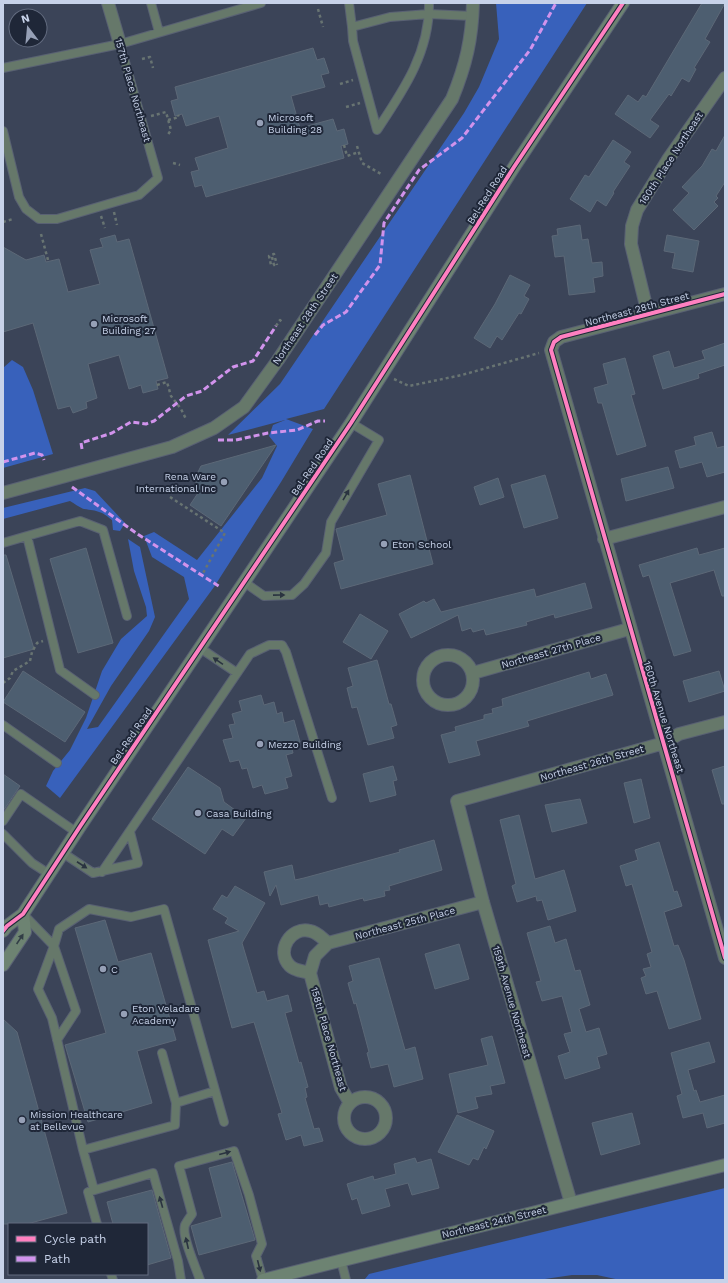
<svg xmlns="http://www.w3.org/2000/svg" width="728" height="1283" viewBox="0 0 728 1283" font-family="'Work Sans',sans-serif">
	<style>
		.forest { fill: #3861bb }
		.building { fill: #4d5e70; stroke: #5c6877 }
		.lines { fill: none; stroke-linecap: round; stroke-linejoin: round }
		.lane-casing { stroke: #596173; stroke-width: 10 }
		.street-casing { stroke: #596173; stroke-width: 14 }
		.secondary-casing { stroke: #596173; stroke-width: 14 }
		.path { stroke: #687472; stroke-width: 2.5; stroke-dasharray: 3 3; stroke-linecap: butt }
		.lane { stroke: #66786a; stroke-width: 8 }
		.street { stroke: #66786a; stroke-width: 12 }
		.secondary { stroke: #6d8372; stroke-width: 12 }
		.quiet { stroke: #d193ec; stroke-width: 3; stroke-dasharray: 6 3; stroke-linecap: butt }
		.cycleway-casing { stroke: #1f2738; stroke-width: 6 }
		.cycleway { stroke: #ff80c0; stroke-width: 4 }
		.oneway { fill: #2a3340 }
		.oneway2 { fill: #323e46 }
		.poi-dot { fill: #96a0b6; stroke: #1f2738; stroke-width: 1.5 }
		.labels { text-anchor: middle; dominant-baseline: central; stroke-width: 4; stroke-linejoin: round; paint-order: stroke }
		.street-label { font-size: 10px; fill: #c7d2e9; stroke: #1f2738 }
		.poi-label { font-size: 10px; fill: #c7d2e9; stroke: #1f2738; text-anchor: start }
	</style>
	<rect width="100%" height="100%" fill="#3b4458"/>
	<path class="forest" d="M496 3H587L324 409 286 419 313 429 281 482 214 587 60 798 46 786 53 771 70 750 86 718 102 671 121 639 147 616 146 607 134 571 128 539 140 547 155 617 149 631 111 686 87 729 98 727 189 599 184 577 152 557 144 536 154 532 197 560 262 478 277 446 269 436 273 425 285 420 228 435 280 384 464 113 479 87 499 39Z
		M12 360 23 367 33 390 53 454 3 468V368Z
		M85 488 95 491 125 523 120 531 113 530 112 520C101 511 98 511 84 509 80 508 74 503 70 501L3 519V508Z
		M725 1188V1280H620L597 1275H572L538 1280 365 1279 369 1274Z"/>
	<path class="building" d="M702 3H725L705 39 710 42 694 68 696 69 689 82 682 78 671 96 669 94 650 120 659 126 650 138 615 114 628 95 638 102 643 95 646 97Z
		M313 48 317 60 324 58 329 73 321 75 325 87 291 96 300 128 333 119 337 131 344 129 348 144 341 146 344 158 206 197 202 185 195 187 191 172 199 170 195 158 228 148 219 116 186 126 182 114 175 116 171 101 178 99 175 87Z
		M725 135V182L716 196 718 198 714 202 718 206 694 230 673 210 689 193 682 187 702 166 712 149 716 151Z
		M613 140 631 152 624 162 630 166 613 192 614 193 606 206 597 200 590 212 570 199 585 175 589 177Z
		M580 225 582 240 588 239 592 263 602 262 603 276 593 278 595 292 569 295 564 256 555 257 552 236 558 235 557 229Z
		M115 235 117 242 129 239 168 378 156 381 158 389 143 393 141 385 129 389 119 355 88 364 97 398 86 402 87 408 73 413 70 406 58 409 33 323 3 332V247L26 260 44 255 46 262 59 259 68 292 100 284 90 250 103 247 100 239Z
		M667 235 699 241 693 272 672 268 675 253 664 251Z
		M510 275 530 285 524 296 529 299 521 314 519 313 502 340 497 336 490 348 474 338 495 304Z
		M725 343V365L698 374 699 378 663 389 653 356 669 351 674 368 705 359 702 351Z
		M625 358 635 394 631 395 646 446 617 455 602 403H598L594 388 608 384 603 364Z
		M712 432 717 448 725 446V472L707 477 702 462 680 468 675 451 696 445 694 437Z
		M276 445 221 526 190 505 198 493 195 491 197 474 201 466Z
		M668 467 674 488 626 501 621 479Z
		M410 475 433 564 341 589 334 563 344 560 336 529 387 515 378 484Z
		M545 475 558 518 524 528 511 485Z
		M498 478 504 497 480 505 474 487Z
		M86 548 113 643 78 653 50 559Z
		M697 548 699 555 725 548V596H722L714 570 670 583 691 651 674 656 649 575 643 577 639 565Z
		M3 555H6L34 649 3 658Z
		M585 583 592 608 555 618 554 614 526 622 527 625 486 635 484 629 473 632 471 628 462 631 458 615 411 638 399 614 424 601 426 603 434 599 441 612 534 589 536 597Z
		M360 614 388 631 371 659 343 642Z
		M377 660 389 704H391L397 725 391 727 394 738 368 745 357 707 352 708 347 688 353 686 348 668Z
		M23 671 85 712 65 742 3 702Z
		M719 671 725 691 689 702 683 681Z
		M589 672 591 679 606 674 613 695 527 721 529 726 476 741 480 755 449 763 441 735 456 731 455 727 484 719V715L493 713 492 709 503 706 502 699Z
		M261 695 264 705 274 702 277 714 282 712 284 723 294 720 300 742 291 745 293 753 286 755 292 776 285 778 288 788 265 794 262 785 253 788 247 768 242 769 239 760 230 762 223 740 233 738 229 725 235 724 232 714 242 711 239 701Z
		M393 766 397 780 393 781 396 795 370 802 363 774Z
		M725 766V804H722L712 770Z
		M188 767 220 788 224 802 246 818 233 836 222 829 205 854 152 819Z
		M3 774 20 786 3 811Z
		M641 779 650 818 634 823 624 783Z
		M580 799 587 823 552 832 545 805Z
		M519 815 535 879 564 870 576 911 548 920 542 900 537 901 536 896 517 902 512 886 516 884 500 820Z
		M434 840 442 870 389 886 390 890 384 891 385 896 364 901 363 898 329 907 328 903 320 905 318 895 281 905 276 885 270 896 264 872 292 865 295 880 304 878 400 852 399 850Z
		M659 842 674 892 677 891 682 906 664 912 674 946 678 945 684 960 701 1019 669 1029 657 991 646 994 641 978 646 976 643 969 651 967 647 954 652 952 632 884 626 886 620 866 638 860 635 850Z
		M235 886 265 903 242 943 257 993 264 991 267 1001 288 995 292 1011 285 1013 299 1063 301 1062 308 1087 305 1088 307 1097 305 1098 314 1129 319 1128 323 1141 304 1146 301 1135 286 1140 278 1114 282 1113 254 1022 232 1028 208 940 239 931 225 923 228 918 213 909 222 895 227 898Z
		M105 920 118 962 151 953 176 1040 137 1051 152 1103 88 1122 65 1045 106 1033 75 928Z
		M550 926 555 943 566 939 575 971 580 970 590 1005 579 1009 586 1032 599 1028 607 1054 597 1057 600 1068 565 1079 558 1056 570 1052 564 1034 572 1032 562 996 542 1001 536 982 541 981 527 933Z
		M459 944 469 979 435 989 425 954Z
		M379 958 405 1050 415 1047 423 1079 394 1087 388 1064 371 1068 367 1053 369 1052 356 1003 354 1004 348 983 353 981 349 966Z
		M3 1019 17 1032 67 1213 27 1224H3Z
		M492 1036 505 1083 490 1086 492 1094 475 1097 478 1108 458 1113 449 1074 488 1065 481 1039Z
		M709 1042 715 1062 688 1070 694 1091 696 1090 700 1102 725 1095V1123L707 1128 703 1113 683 1118 677 1096 682 1094 671 1053Z
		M632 1113 640 1144 601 1155 592 1123Z
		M457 1115 494 1131 486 1149 484 1147 478 1160 473 1158 469 1165 438 1152Z
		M415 1158 417 1163 431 1159 439 1188 412 1195 408 1183 385 1189 390 1206 362 1214 357 1198 352 1200 347 1184 373 1176 374 1180 396 1174 394 1164Z
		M232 1162 255 1240 199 1255 191 1226 222 1217 209 1168Z
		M152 1190 171 1258 147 1265V1224H113L107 1202Z"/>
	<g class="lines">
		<defs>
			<path id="lane" d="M151 3 159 32
				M349 3 352 27 390 17 429 14 472 16
				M352 27 353 41 377 130C403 91 430 52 429 3
				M3 68 120 44 261 3
				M3 131 19 197 26 209 39 219H57L139 195 158 178 120 44
				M27 536 80 521 103 530 127 616
				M3 543 27 536 60 670 95 695
				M244 582 264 596 292 595 304 584 326 553 331 522 379 440 351 423
				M200 648 237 673
				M3 725 57 763
				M3 821 21 794 76 832
				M3 834 32 863 49 874
				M63 853 93 873 138 863 130 832
				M102 872 250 654 269 645H282L286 652 332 798
				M23 914 54 946 38 989 52 1018 83 1150 175 1125 176 1103 162 1053
				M57 1040 76 1011 54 946 59 929 89 909 131 917 164 909 224 1122
				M176 1103 215 1091
				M83 1150 94 1190
				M97 1224 88 1192 153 1173 178 1261 181 1280
				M341 1260 346 1280
				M111 1274 113 1280
				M200 1280C196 1267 181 1236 185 1225 187 1221 190 1217 192 1214L179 1166 234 1151 249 1195 262 1244 256 1256 263 1280"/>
			<path id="street" d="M108 3 120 44
				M725 294 561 337 554 342 551 350 725 958
				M648 314 631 244 632 226 637 210 669 158 725 78
				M3 493 172 447 214 428 244 407 278 360 452 99C466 65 472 39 473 3
				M604 539 725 507
				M423 680a25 25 0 1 1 50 0a25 25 0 1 1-50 0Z
				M473 673 629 629
				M310 973C303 971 295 971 290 966 275 951 291 926 310 931 317 932 322 938 328 943
				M344 1118a21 21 0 1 1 42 0a21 21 0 1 1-42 0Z
				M350 1103 341 1088 310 973 315 956 328 943 483 902
				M571 1203 483 902 457 801 664 743 679 734 725 722"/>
			<path id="secondary" d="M3 931 7 926 23 914 81 825 351 423 514 167 623 3
				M3 965 25 932 23 914
				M263 1280 725 1165"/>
		</defs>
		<use href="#lane" class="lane-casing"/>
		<use href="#street" class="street-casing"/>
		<use href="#secondary" class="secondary-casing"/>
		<path class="path" d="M318 9 323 27
			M142 59 150 57 153 68
			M340 84 353 80
			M346 107 360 103
			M151 116 166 112 171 130 167 136
			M168 120 179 117 178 115
			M344 145 347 156 359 152
			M357 146 362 163 381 174
			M173 163 180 165
			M3 193H4
			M114 212 117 225
			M101 216 105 228
			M3 222 13 219
			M41 234 48 260
			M272 257 274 265H271L269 256 274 254 277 265
			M276 326 280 320 282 322
			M394 379 409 386 462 375 539 353
			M157 385 167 382 171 396 181 409 186 419
			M170 497 225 533 202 575
			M3 683 10 678 13 671 30 661 32 652 37 643 43 641"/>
		<use href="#lane" class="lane"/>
		<use href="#street" class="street"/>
		<use href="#secondary" class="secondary"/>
		<path class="quiet" d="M315 335 323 325 346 312 380 265 384 223 419 170 462 138 530 50 556 3
			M218 440H236L268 433 297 430 318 421H325
			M82 449 81 443 112 433 131 422 146 424 154 421 186 396 202 391 233 367 253 361 276 326
			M3 462 35 453 42 455 44 460
			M72 487 136 533 220 587"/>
		<defs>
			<path id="cycleway" d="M725 294 561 337 554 342 551 350 725 958
				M3 931 7 926 23 914 81 825 351 423 514 167 623 3"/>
		</defs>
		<use href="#cycleway" class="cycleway-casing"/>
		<use href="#cycleway" class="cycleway"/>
	</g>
	<defs><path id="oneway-solid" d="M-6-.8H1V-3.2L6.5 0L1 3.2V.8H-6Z"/></defs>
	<g class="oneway">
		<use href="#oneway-solid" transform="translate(346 495) rotate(-60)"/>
		<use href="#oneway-solid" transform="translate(279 595) rotate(-1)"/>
		<use href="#oneway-solid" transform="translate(218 661) rotate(-146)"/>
		<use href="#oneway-solid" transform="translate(82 865) rotate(33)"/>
		<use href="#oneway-solid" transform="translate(225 1153) rotate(-15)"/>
		<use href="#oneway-solid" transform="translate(161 1202) rotate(-106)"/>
		<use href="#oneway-solid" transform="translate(187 1243) rotate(-103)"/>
		<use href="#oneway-solid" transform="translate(259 1266) rotate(76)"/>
	</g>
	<use class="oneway2" href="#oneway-solid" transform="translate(20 939) rotate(-56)"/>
	<g class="poi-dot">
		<circle cx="260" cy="123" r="4"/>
		<circle cx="94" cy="324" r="4"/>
		<circle cx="224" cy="482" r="4"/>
		<circle cx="384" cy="544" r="4"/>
		<circle cx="260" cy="744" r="4"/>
		<circle cx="198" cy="813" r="4"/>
		<circle cx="103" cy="969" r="4"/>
		<circle cx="124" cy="1014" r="4"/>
		<circle cx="22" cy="1120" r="4"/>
	</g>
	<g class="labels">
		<g class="street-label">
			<text transform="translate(133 90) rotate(74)">157th Place Northeast</text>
			<text transform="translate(671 158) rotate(-57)">160th Place Northeast</text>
			<text transform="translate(487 195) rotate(-58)">Bel-Red Road</text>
			<text transform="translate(637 309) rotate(-15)">Northeast 28th Street</text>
			<text transform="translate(305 319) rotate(-56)">Northeast 28th Street</text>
			<text transform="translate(312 467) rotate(-56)">Bel-Red Road</text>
			<text transform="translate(551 651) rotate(-16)">Northeast 27th Place</text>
			<text transform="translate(664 717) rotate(73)">160th Avenue Northeast</text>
			<text transform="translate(131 736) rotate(-56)">Bel-Red Road</text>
			<text transform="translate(592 763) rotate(-16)">Northeast 26th Street</text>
			<text transform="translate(405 923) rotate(-15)">Northeast 25th Place</text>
			<text transform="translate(512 1002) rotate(74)">159th Avenue Northeast</text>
			<text transform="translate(329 1039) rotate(74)">158th Place Northeast</text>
			<text transform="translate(494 1222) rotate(-14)">Northeast 24th Street</text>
		</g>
		<g class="poi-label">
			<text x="268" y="117">Microsoft<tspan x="268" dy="12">Building 28</tspan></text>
			<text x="102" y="318">Microsoft<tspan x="102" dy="12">Building 27</tspan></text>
			<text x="216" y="476" text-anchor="end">Rena Ware<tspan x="216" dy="12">International Inc</tspan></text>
			<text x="392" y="544">Eton School</text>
			<text x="268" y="744">Mezzo Building</text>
			<text x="206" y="813">Casa Building</text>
			<text x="111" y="969">C</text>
			<text x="132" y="1008">Eton Veladare<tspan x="132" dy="12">Academy</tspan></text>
			<text x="30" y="1114">Mission Healthcare<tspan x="30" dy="12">at Bellevue</tspan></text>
		</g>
	</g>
	<rect width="728" height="1283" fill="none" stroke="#c7d2e9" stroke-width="8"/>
	<rect x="8" y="1223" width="140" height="52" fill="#1f2738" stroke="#626b7f"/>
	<rect x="16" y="1236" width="20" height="6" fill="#ff80c0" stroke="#626b7f"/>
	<text x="44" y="1243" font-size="12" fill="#c7d2e9">Cycle path</text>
	<rect x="16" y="1256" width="20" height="6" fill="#d193ec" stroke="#626b7f"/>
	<text x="44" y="1263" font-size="12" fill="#c7d2e9">Path</text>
	<g transform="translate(28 28) rotate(344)"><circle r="19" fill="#1f2738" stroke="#626b7f"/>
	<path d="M0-3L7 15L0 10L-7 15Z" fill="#96a0b6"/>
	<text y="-6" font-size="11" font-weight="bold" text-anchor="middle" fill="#c7d2e9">N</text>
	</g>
</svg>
